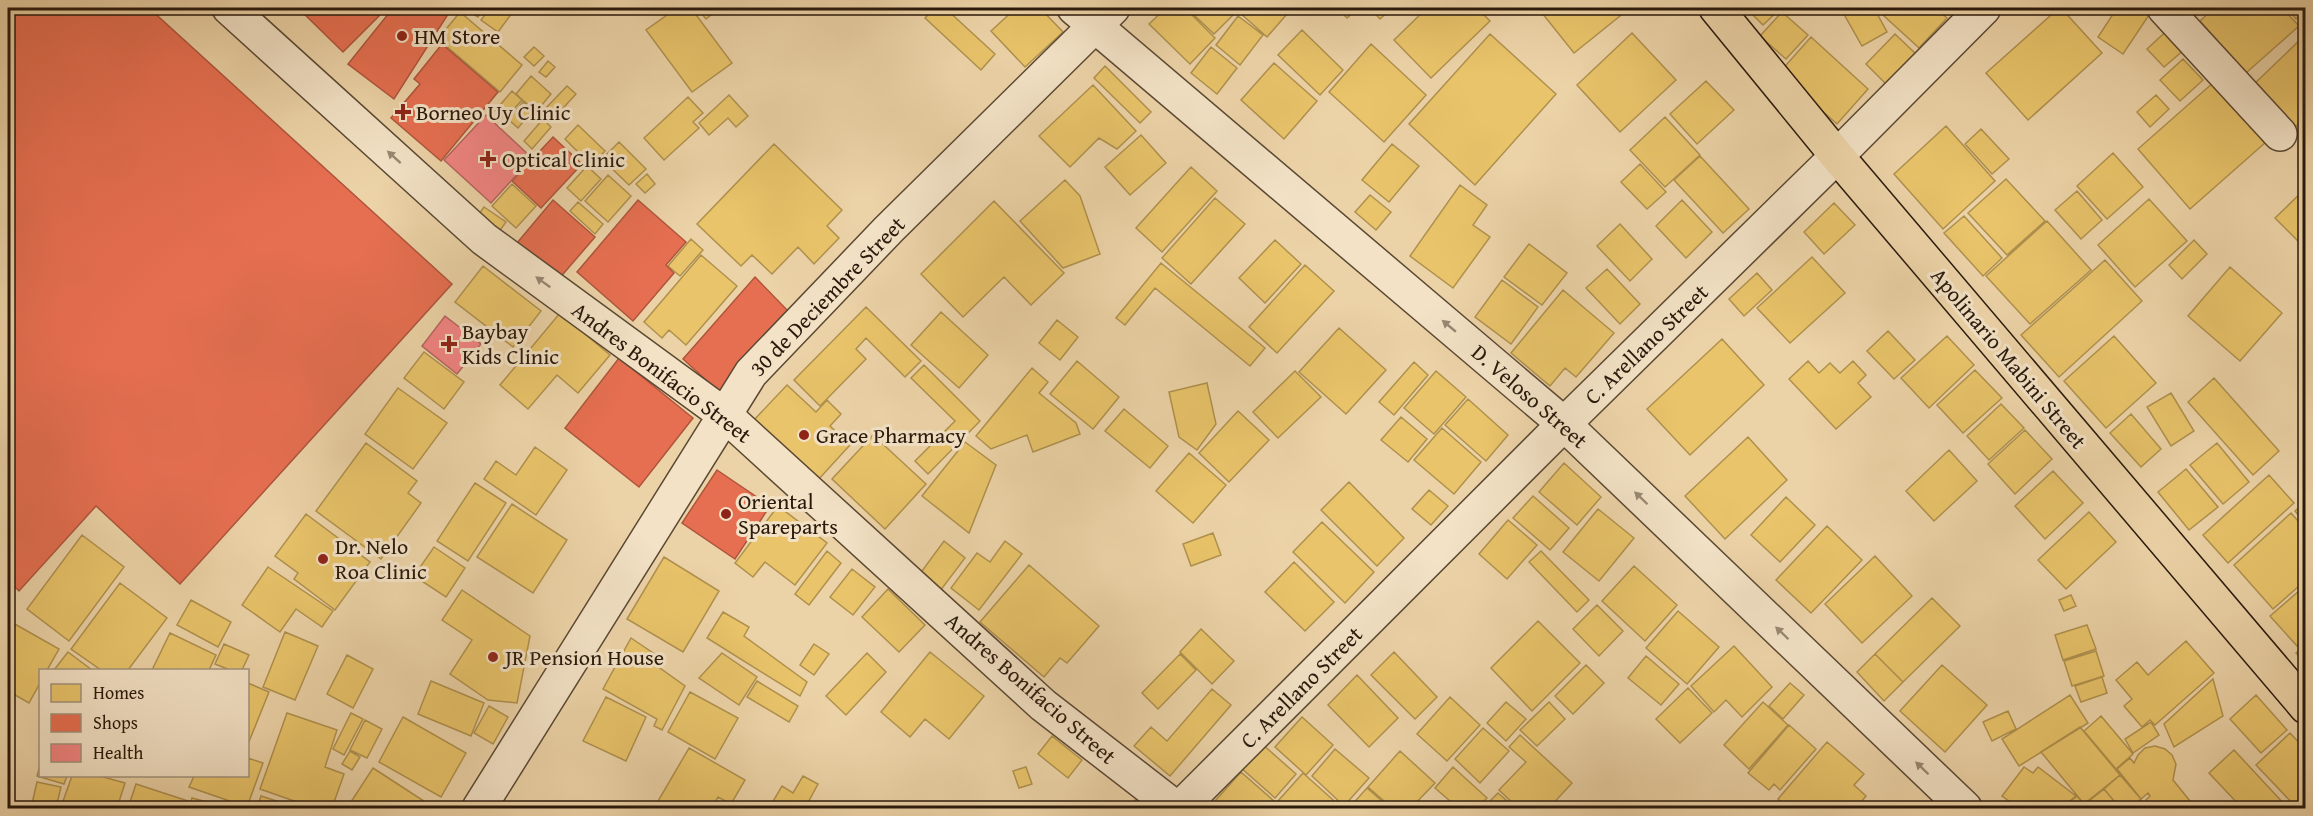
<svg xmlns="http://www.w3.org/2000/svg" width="2313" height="816" viewBox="0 0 2313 816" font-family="'Gentium Book Plus',serif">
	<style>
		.homes { fill: #e9c46a; stroke: #af914e; stroke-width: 1.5 }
		.shops { fill: #e76f51; stroke: #ae553c; stroke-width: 1.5 }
		.health { fill: #f28482; stroke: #b6645f; stroke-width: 1.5 }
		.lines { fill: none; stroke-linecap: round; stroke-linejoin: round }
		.minor-casing { stroke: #5a4833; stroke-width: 36 }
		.tertiary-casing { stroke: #5a4833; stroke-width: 36 }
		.primary-casing { stroke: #29190c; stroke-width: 36 }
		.minor { stroke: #f3e2c6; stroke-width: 33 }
		.tertiary { stroke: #f3e2c6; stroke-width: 33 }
		.primary { stroke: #ecd3a7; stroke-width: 33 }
		.oneway { fill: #988872 }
		.poi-dot { fill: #8f2418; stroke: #f3e2c6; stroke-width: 2 }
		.labels { text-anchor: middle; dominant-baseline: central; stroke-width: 6; stroke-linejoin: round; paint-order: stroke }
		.poi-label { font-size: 22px; fill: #29190c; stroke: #f3e2c6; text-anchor: start }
		.street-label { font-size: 22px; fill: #29190c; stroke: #f3e2c6 }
	</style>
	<rect width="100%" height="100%" fill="#ecd3a7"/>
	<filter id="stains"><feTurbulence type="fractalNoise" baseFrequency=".00333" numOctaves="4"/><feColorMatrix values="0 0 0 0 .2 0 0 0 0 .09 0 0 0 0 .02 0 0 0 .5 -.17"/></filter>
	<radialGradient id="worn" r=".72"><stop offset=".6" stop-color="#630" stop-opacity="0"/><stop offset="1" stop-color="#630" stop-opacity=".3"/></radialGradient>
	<path class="homes" d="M462 8H484L478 17Z
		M490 8H512L515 9 498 32 481 20Z
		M677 8H691L732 63 692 92 646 30Z
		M697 8H720L706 19Z
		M935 8H945L995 54 981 70 925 18Z
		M1016 8H1040L1063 32 1025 67 991 31Z
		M1166 8H1185L1215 38 1190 64 1149 24Z
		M1202 8H1225L1233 15 1214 34 1194 15Z
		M1245 8H1280L1287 14 1267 37 1240 13Z
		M1337 8H1359L1347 18Z
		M1370 8H1392L1380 19Z
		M1427 8H1477L1490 21 1431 78 1394 40Z
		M1538 8H1630L1574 53Z
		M1753 8H1778L1780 9 1763 25 1749 11Z
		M1843 8H1874L1887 32 1862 46 1841 9Z
		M1892 8H1935L1947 18 1919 48 1884 16Z
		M2059 8H2061L2102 53 2028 120 1986 73Z
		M2117 8 2153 9 2123 54 2098 37Z
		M2214 8H2282L2299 26 2246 73 2200 21Z
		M2287 8H2306V10L2296 19Z
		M460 12 522 65 500 92 438 39Z
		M1782 12 1808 35 1786 59 1760 36Z
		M1238 16 1263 35 1240 65 1216 45Z
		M2174 24 2191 44 2164 67 2147 49Z
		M1302 30 1343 70 1320 95 1278 55Z
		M1632 33 1676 80 1620 132 1577 85Z
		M1490 34 1556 94 1475 185 1409 124Z
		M1895 34 1916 54 1887 85 1866 64Z
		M1811 37 1868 89 1837 124 1779 73Z
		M2303 37 2306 39V117L2292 130 2251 87Z
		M1371 44 1426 95 1384 142 1329 92Z
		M534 47 544 56 534 66 524 57Z
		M1211 47 1237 68 1217 94 1191 73Z
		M2183 59 2203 80 2180 101 2160 80Z
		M548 61 555 67 546 77 539 72Z
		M1274 63 1317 101 1284 139 1241 100Z
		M1105 66 1151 112 1140 123 1094 78Z
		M531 76 551 94 536 112 516 94Z
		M1706 81 1734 110 1697 144 1670 114Z
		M2214 82 2266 142 2190 209 2138 149Z
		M1093 85 1136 131 1117 149 1099 138 1070 167 1039 136Z
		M567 86 576 94 554 118 545 109Z
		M512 91 522 100 505 119 495 111Z
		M729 95 748 116 736 127 728 118 709 135 699 123Z
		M2156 95 2169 109 2150 127 2137 112Z
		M688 97 703 113 693 122 699 128 664 160 644 138Z
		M523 102 533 110 518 128 508 119Z
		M1665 117 1700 155 1665 187 1630 150Z
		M543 119 551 127 532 149 524 141Z
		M578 125 605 151 591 165 565 139Z
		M1946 126 1995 181 1943 229 1894 174Z
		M1981 129 2009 159 1992 174 1965 144Z
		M1141 135 1166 163 1130 195 1105 167Z
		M619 142 646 169 629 185 602 159Z
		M774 144 842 210 827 226 839 238 814 264 798 247 772 274 752 255 741 266 697 224Z
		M1392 144 1419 166 1389 202 1362 180Z
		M2113 153 2143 187 2107 219 2077 186Z
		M1700 156 1749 209 1723 233 1674 180Z
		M1640 164 1666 192 1647 209 1621 182Z
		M587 166 601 179 581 201 567 188Z
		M1191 167 1217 191 1162 252 1136 228Z
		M647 174 655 184 645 193 636 184Z
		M608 175 631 196 608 222 585 201Z
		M2006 179 2045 221 2007 255 1968 213Z
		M1065 180 1080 196 1100 254 1063 268 1020 221Z
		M512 184 536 206 516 228 492 206Z
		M1460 185 1487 205 1473 225 1490 237 1453 288 1410 256Z
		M2306 188V246L2304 247 2275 218Z
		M2077 191 2102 220 2081 239 2055 210Z
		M1370 195 1391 212 1376 230 1355 212Z
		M1215 198 1245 224 1191 284 1162 258Z
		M2149 199 2187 241 2135 287 2098 245Z
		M1682 200 1712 232 1686 258 1656 226Z
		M994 201 1064 273 1031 305 1004 277 963 317 921 274Z
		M578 202 603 224 595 234 570 211Z
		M1834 203 1855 225 1824 254 1804 232Z
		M484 207 506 222 496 236 474 221Z
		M1964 216 2002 258 1983 276 1944 233Z
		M2047 221 2091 270 2030 324 1986 276Z
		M1620 224 1652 259 1630 281 1597 246Z
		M691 239 703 250 680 276 668 266Z
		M1275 240 1301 264 1265 303 1239 278Z
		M2194 240 2207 254 2182 279 2169 265Z
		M1529 244 1567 273 1542 305 1504 277Z
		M701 255 737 286 686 345 669 330 662 338 644 322Z
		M1812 257 1845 293 1790 343 1757 308Z
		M2105 260 2142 301 2059 377 2021 335Z
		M1161 263 1265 348 1250 366 1155 288 1125 325 1116 318Z
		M1305 265 1334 291 1277 353 1249 327Z
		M483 266 541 311 513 347 455 302Z
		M2230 267 2282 313 2240 361 2188 316Z
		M1607 269 1640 304 1620 324 1586 288Z
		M1757 273 1772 290 1744 316 1729 299Z
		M1502 280 1538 307 1511 344 1475 317Z
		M1563 290 1614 333 1576 377 1565 368 1550 386 1511 353Z
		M866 307 921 361 905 377 866 338 856 349 866 359 820 406 794 380Z
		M941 312 988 355 959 388 911 345Z
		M560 313 610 355 578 393 557 375 528 409 500 385Z
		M1057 320 1078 337 1060 360 1039 343Z
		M1339 328 1386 370 1346 414 1299 372Z
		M1888 331 1915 360 1894 379 1867 351Z
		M1947 336 1974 365 1929 408 1901 378Z
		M2114 336 2156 383 2106 428 2064 381Z
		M1722 339 1764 385 1690 455 1647 409Z
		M424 352 464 382 444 409 404 378Z
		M1077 361 1119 397 1093 429 1050 394Z
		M1808 361 1819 373 1830 363 1840 373 1853 361 1866 375 1858 383 1871 397 1836 429 1789 379Z
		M1414 362 1428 375 1394 415 1379 402Z
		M924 365 980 421 928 474 915 461 955 421 911 378Z
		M1032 368 1048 382 1039 393 1076 423 1080 434 1033 452 1027 435 991 449 976 436Z
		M1975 370 2002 398 1963 433 1937 405Z
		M1295 371 1321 397 1278 438 1253 412Z
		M1436 371 1466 397 1434 434 1404 408Z
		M2214 378 2279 451 2253 475 2188 402Z
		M1207 383 1216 424 1197 450 1179 437 1169 392Z
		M787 385 816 412 827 400 841 414 830 426 850 445 818 480 753 421Z
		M398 388 447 423 413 469 365 434Z
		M2171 393 2194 431 2171 446 2147 407Z
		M1468 399 1508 435 1486 461 1445 425Z
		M2001 404 2024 428 1989 460 1967 436Z
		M1124 409 1168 446 1150 468 1105 431Z
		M1238 411 1269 440 1229 482 1199 453Z
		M2131 414 2161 449 2141 467 2110 433Z
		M1401 417 1427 439 1408 462 1381 440Z
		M1442 428 1481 462 1454 494 1414 460Z
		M2025 430 2052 459 2015 494 1988 464Z
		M873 435 926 484 885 529 832 479Z
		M1748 437 1787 480 1725 539 1685 496Z
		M965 442 996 465 969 533 922 496Z
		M366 443 417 481 408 493 421 503 381 559 316 511Z
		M2217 443 2249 482 2223 504 2190 465Z
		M535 447 567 470 536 515 484 479 496 461 516 475Z
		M1949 450 1977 481 1934 521 1906 491Z
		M1189 453 1226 485 1193 523 1156 491Z
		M1564 463 1601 497 1577 525 1539 492Z
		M2186 469 2218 507 2189 530 2158 492Z
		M2053 471 2083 503 2045 539 2015 506Z
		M2269 475 2294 503 2228 563 2203 535Z
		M1349 482 1404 538 1377 566 1321 510Z
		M475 483 506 503 468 561 437 541Z
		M1429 490 1448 506 1431 525 1412 509Z
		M1533 496 1569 528 1550 550 1513 518Z
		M1786 497 1815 525 1780 562 1751 535Z
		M2306 501V524L2295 511Z
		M512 504 567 540 533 593 477 557Z
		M778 506 827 543 795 585 765 562 753 577 735 563Z
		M1598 509 1634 538 1599 581 1563 552Z
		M2089 512 2116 542 2066 589 2038 560Z
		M2291 513 2306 530V580L2273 609 2234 565Z
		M306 514 370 562 335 610 294 579 298 573 275 556Z
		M1508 520 1537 545 1507 579 1479 554Z
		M1322 522 1374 572 1345 603 1293 552Z
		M1827 526 1862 560 1811 613 1776 580Z
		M1213 533 1221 555 1191 566 1183 544Z
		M82 535 124 567 69 641 27 609Z
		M944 541 965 558 940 591 919 575Z
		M1005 541 1022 554 979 610 951 588 977 553 990 562Z
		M434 547 465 568 446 597 414 576Z
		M827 551 841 563 809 605 795 594Z
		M1541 551 1589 600 1577 612 1529 562Z
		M1875 556 1912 596 1862 643 1825 604Z
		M664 557 719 591 683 652 627 619Z
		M1294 562 1334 602 1305 631 1265 592Z
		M1029 565 1099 626 1067 663 1060 658 1044 677 980 622Z
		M1634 566 1677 605 1645 641 1602 601Z
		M268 567 333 611 322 627 296 609 280 632 242 605Z
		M852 569 875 587 853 615 830 597Z
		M120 583 167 618 128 670H101L71 649Z
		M2306 585V639L2297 646 2270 616Z
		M888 589 925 625 899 652 862 617Z
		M462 590 530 636 517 703 488 700 450 674 472 640 442 620Z
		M2071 595 2076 606 2064 611 2059 600Z
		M1932 598 1960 626 1903 682 1875 654Z
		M191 600 231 622 218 647 177 625Z
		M1597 605 1623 631 1599 656 1573 629Z
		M1678 611 1719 647 1687 684 1646 648Z
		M723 612 749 627 744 636 807 682 800 696 707 638Z
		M1538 621 1580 663 1532 711 1491 668Z
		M13 623 59 649 47 670H40V683L29 703 8 691V633Z
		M2087 625 2096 649 2063 660 2055 635Z
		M1201 629 1234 661 1212 684 1180 652Z
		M285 632 318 646 295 700 263 687Z
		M170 633 216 655 209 670H152Z
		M631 638 659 657 660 668 685 686 662 730 654 726 657 719 603 689Z
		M2186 641 2214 673 2155 725 2150 720 2142 727 2124 706 2132 699 2116 680 2137 662 2148 675Z
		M224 644 249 655 242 670H230L215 664Z
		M814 644 829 654 814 675 800 665Z
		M2306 644V663L2296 653Z
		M1734 646 1772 687 1742 717 1726 700 1714 712 1691 686Z
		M2096 651 2104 676 2072 686 2064 661Z
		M68 652 92 670H54Z
		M930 652 984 696 949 739 925 719 910 737 881 712Z
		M1394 652 1437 697 1415 719 1371 675Z
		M722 653 757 677 739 705 699 678Z
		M867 653 886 672 846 715 826 696Z
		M1180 654 1196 670 1158 709 1142 693Z
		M1875 654 1903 682 1884 701 1857 672Z
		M347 655 373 669 353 708 327 694Z
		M1646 656 1679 684 1661 705 1628 678Z
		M1586 665 1604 683 1573 714 1555 696Z
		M1942 665 1987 705 1945 752 1900 711Z
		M1357 675 1398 718 1369 747 1328 705Z
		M2102 677 2107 693 2081 702 2075 686Z
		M2213 679 2223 716 2174 747 2164 724Z
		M431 681 484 703 471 736 418 714Z
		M757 681 798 706 789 722 747 697Z
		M248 683 269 692 248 744Z
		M1790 683 1804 695 1783 719 1769 706Z
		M1688 688 1712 713 1680 743 1656 719Z
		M1212 689 1231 705 1170 776 1134 746 1151 727 1167 741Z
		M690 692 738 718 715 759 668 732Z
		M2070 695 2088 723 2019 766 2002 739Z
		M2256 695 2287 730 2261 753 2230 719Z
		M606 697 646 717 626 761 583 741Z
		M1450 697 1480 725 1447 761 1417 734Z
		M1506 702 1526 719 1506 741 1487 723Z
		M1549 702 1565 719 1537 746 1520 730Z
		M1763 702 1788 725 1749 769 1724 745Z
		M489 706 508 717 493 744 474 733Z
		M2008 711 2016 729 1992 741 1983 722Z
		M287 713 337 730 325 767 344 774 332 808H314L260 789Z
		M351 713 363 719 344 755 333 749Z
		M2101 716 2133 754 2116 769 2084 731Z
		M403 717 466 753 441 797 379 762Z
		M1302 717 1333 745 1306 775 1275 747Z
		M365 720 382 729 367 758 350 750Z
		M2151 722 2159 735 2133 753 2125 739Z
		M1789 725 1816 749 1780 790 1774 784 1769 790 1748 773Z
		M2080 727 2120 775 2084 804 2041 752Z
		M1483 728 1509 751 1480 783 1455 759Z
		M2290 733 2306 750V808H2297L2256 765Z
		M1520 735 1572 783 1549 808H1518L1499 790 1526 762 1509 747Z
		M1052 736 1082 760 1068 778 1038 754Z
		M1827 742 1864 774 1854 785 1866 796 1856 808H1789L1778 799Z
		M1261 743 1296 774 1275 798 1240 767Z
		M2155 746 2165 749 2172 755 2176 764 2173 780 2190 801 2181 808H2154L2146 800 2150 796 2148 793 2141 799 2117 769 2130 758 2134 763 2138 755 2145 748Z
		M689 748 745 780 731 804 718 797 712 808H654Z
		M1335 749 1369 778 1344 806 1312 776Z
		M2234 750 2285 805 2281 808H2242L2209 773Z
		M350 751 360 757 352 770 342 764Z
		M1400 751 1435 783 1411 808H1392L1368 787Z
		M248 758 263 763 247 807 189 787 194 776H248Z
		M40 766V776H67L64 784 37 776Z
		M1026 767 1032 784 1019 788 1013 771Z
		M1453 767 1487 798 1477 808H1458L1435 788Z
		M2024 767 2033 773 2038 767 2076 796 2061 808H2019L2002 796Z
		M373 768 433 807 431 808H347Z
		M1241 772 1282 808H1223L1215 801Z
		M1303 773 1342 808H1287L1278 801Z
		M2120 775 2141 799 2130 808H2120L2104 789Z
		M72 776H100L125 783 117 808H75L62 804Z
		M803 776 818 784 805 808H769L782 786 793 793Z
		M37 782 61 787 56 808H31Z
		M136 784 188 801 185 808H128Z
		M1367 788 1390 808H1349Z
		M2104 789 2120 808H2087L2084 805Z
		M1498 793 1515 808H1483Z
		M261 796 298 808H257Z
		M2077 796 2087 808H2062Z
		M192 798 230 808H189Z
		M1135 800 1143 808H1126Z
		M2141 800 2149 808H2131Z"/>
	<path class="shops" d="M21 8H149L452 284 180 584 96 506 19 591 8 580V23Z
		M298 8H370L379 16 343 52Z
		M393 8H452L394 99 348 64Z
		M442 44 498 92 441 161 391 118 420 84 414 79Z
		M553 137 582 164 541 208 512 181Z
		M553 200 595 237 558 280 517 243Z
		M638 200 686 242 666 265 674 273 633 321 577 272Z
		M755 277 789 312 728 400 683 359Z
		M619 358 693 418 639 487 565 428Z
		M717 470 770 506 735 559 682 523Z"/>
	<path class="health" d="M486 115 532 158 491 203 444 160Z
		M445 316 481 344 457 374 422 346Z"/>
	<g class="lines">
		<defs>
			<path id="minor" d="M1074 8 1564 424 1965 808
				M2164 8 2280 134
				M1180 808 1564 424 1837 156 1984 8"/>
			<path id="tertiary" d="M229 8 484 239 726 416 1043 705 1176 808
				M479 808 751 373 889 229 1113 8"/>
			<path id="primary" d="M1716 8 1837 156 2306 707"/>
		</defs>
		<use href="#minor" class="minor-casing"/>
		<use href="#tertiary" class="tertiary-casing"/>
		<use href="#primary" class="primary-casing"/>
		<use href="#minor" class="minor"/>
		<use href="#tertiary" class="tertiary"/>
		<use href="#primary" class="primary"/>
	</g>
	<defs><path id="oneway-solid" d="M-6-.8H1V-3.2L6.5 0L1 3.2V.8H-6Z" transform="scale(1.5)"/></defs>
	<g class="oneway">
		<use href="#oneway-solid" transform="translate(394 157) rotate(-138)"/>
		<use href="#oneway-solid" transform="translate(543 282) rotate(-144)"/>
		<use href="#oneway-solid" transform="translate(1449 326) rotate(-140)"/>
		<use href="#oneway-solid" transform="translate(1641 498) rotate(-136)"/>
		<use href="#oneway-solid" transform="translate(1782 633) rotate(-136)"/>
		<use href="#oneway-solid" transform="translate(1922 768) rotate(-136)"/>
	</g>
	<g class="poi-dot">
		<circle cx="402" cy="36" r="6"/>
		<path d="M400 103h6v6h6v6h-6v6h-6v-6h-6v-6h6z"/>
		<path d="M485 150h6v6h6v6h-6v6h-6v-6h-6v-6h6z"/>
		<path d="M446 335h6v6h6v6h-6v6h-6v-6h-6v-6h6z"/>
		<circle cx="804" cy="435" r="6"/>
		<circle cx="726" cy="514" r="6"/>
		<circle cx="323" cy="559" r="6"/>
		<circle cx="493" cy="657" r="6"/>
	</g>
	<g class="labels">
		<g class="poi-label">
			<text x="414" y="36">HM Store</text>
			<text x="416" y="112">Borneo Uy Clinic</text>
			<text x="502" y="159">Optical Clinic</text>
			<text x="462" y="331">Baybay<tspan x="462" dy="25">Kids Clinic</tspan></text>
			<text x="816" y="435">Grace Pharmacy</text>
			<text x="738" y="501">Oriental<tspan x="738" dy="25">Spareparts</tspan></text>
			<text x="335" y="546">Dr. Nelo<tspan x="335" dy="25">Roa Clinic</tspan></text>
			<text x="505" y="657">JR Pension House</text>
		</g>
		<g class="street-label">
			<text transform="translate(827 296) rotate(-46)">30 de Deciembre Street</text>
			<text transform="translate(1646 344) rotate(-44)">C. Arellano Street</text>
			<text transform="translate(2009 358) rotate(50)">Apolinario Mabini Street</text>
			<text transform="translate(662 372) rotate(37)">Andres Bonifacio Street</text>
			<text transform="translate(1530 396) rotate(41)">D. Veloso Street</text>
			<text transform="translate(1301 687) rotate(-45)">C. Arellano Street</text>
			<text transform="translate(1031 688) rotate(41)">Andres Bonifacio Street</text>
		</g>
	</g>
	<rect width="2313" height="816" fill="none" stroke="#ecd3a7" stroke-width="30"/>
	<rect x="9" y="9" width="2295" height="798" fill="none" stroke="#29190c" stroke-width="3"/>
	<rect x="15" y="15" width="2283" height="786" fill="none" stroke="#29190c" stroke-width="1.5"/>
	<rect x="39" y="669" width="210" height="108" fill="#f3e2c6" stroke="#a2927c" stroke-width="1.5"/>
	<rect x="51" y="684" width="30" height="18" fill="#e9c46a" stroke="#a2927c" stroke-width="1.5"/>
	<text x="93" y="699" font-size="18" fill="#29190c">Homes</text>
	<rect x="51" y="714" width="30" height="18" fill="#e76f51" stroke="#a2927c" stroke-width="1.5"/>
	<text x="93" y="729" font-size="18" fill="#29190c">Shops</text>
	<rect x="51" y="744" width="30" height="18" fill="#f28482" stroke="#a2927c" stroke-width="1.5"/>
	<text x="93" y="759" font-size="18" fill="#29190c">Health</text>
	<rect width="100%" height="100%" filter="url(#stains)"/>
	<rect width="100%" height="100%" fill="url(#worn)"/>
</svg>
